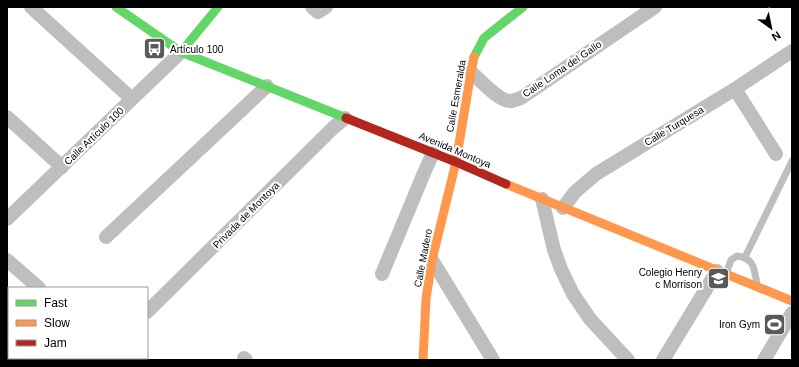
<svg xmlns="http://www.w3.org/2000/svg" width="799" height="367" viewBox="0 0 799 367" font-family="Helvetica,sans-serif">
	<style>
		.lines { fill: none; stroke-linecap: round; stroke-linejoin: round }
		.lane { stroke: #bebebe; stroke-width: 7 }
		.street { stroke: #bebebe; stroke-width: 14 }
		.fast { stroke: #63d668; stroke-width: 9 }
		.slow { stroke: #ff974d; stroke-width: 9 }
		.jam { stroke: #b3261e; stroke-width: 9 }
		.labels { text-anchor: middle; dominant-baseline: central; stroke-width: 4; stroke-linejoin: round; paint-order: stroke }
		.poi-label { font-size: 10px; fill: #000; stroke: #fff; text-anchor: end }
		.street-label { font-size: 10px; fill: #000; stroke: #fff }
	</style>
	<rect width="100%" height="100%" fill="#fff"/>
	<g class="lines">
		<path class="lane" d="M745 257 792 161
			M726 274 731 260 737 256C755 258 754 270 757 284"/>
		<path class="street" d="M31 7 132 99
			M312 7 318 12 326 7
			M471 72C479 79 500 103 512 101 514 100 518 99 521 98L655 7
			M735 89 776 154
			M7 117 62 167
			M542 199 554 250 561 269 573 294 590 319 628 360
			M563 208 575 192 596 174 735 89 792 51
			M7 219 132 99 181 52
			M106 237 267 86
			M7 260 39 288
			M432 260 493 360
			M382 274 424 173 433 153
			M147 312 333 128 345 118
			M16 358 18 360
			M117 358 119 360
			M244 358 246 360
			M663 360 717 271
			M764 360 792 313"/>
		<path class="fast" d="M116 7 181 52 346 118
			M181 52 218 7
			M474 57 484 38 523 7"/>
		<path class="slow" d="M506 184 792 301
			M423 360 426 299 432 260 456 162 471 72 474 57"/>
		<path class="jam" d="M346 118 456 162 506 184"/>
	</g>
	<defs>
		<symbol id="bus-square" viewBox="-11 -11 22 22"><rect x="-9" y="-9" width="18" height="18" rx="4" fill="#595959" stroke="#fff"/><path d="M-5-6H5V4H4V6H2V4H-2V6H-4V4H-5ZM-3.5-4V0h7V-4ZM-3.5 1.2v1.5H-2V1.2ZM2 1.2v1.5H3.5V1.2Z" fill="#fff"/></symbol>
		<symbol id="school-square" viewBox="-11 -11 22 22"><rect x="-9" y="-9" width="18" height="18" rx="4" fill="#595959" stroke="#fff"/><path d="M0-5L7-2L0 1L-7-2ZM-4 1L0 2.5L4 1V4Q0 6-4 4Z" fill="#fff"/></symbol>
		<symbol id="stadium-square" viewBox="-11 -11 22 22"><rect x="-9" y="-9" width="18" height="18" rx="4" fill="#595959" stroke="#fff"/><path d="M0-5a6.5 5 0 1 0 0 10a6.5 5 0 1 0 0-10ZM-3.5-1.8h7v3.6h-7Z" fill="#fff"/></symbol>
	</defs>
	<g fill-rule="evenodd">
		<use href="#bus-square" x="142" y="36" width="25" height="25"/>
		<use href="#school-square" x="706" y="266" width="25" height="25"/>
		<use href="#stadium-square" x="762" y="312" width="25" height="25"/>
	</g>
	<g class="labels">
		<g class="poi-label">
			<text x="170" y="49" text-anchor="start">Artículo 100</text>
			<text x="702" y="272">Colegio Henry<tspan x="702" dy="12">c Morrison</tspan></text>
			<text x="760" y="324">Iron Gym</text>
		</g>
		<g class="street-label">
			<text transform="translate(562 69) rotate(-34)">Calle Loma del Gallo</text>
			<text transform="translate(456 96) rotate(-80)">Calle Esmeralda</text>
			<text transform="translate(674 126) rotate(-31)">Calle Turquesa</text>
			<text transform="translate(94 136) rotate(-44)">Calle Artículo 100</text>
			<text transform="translate(455 150) rotate(23)">Avenida Montoya</text>
			<text transform="translate(246 215) rotate(-45)">Privada de Montoya</text>
			<text transform="translate(423 258) rotate(-79)">Calle Madero</text>
		</g>
	</g>
	<rect width="799" height="367" fill="none" stroke="#000000" stroke-width="16"/>
	<rect x="8" y="287" width="140" height="72" fill="#ffffff" stroke="#999999"/>
	<rect x="16" y="300" width="20" height="6" fill="#63d668" stroke="#999999"/>
	<text x="44" y="307" font-size="12" fill="#000000">Fast</text>
	<rect x="16" y="320" width="20" height="6" fill="#ff974d" stroke="#999999"/>
	<text x="44" y="327" font-size="12" fill="#000000">Slow</text>
	<rect x="16" y="340" width="20" height="6" fill="#b3261e" stroke="#999999"/>
	<text x="44" y="347" font-size="12" fill="#000000">Jam</text>
	<g transform="translate(771 28) rotate(147)" stroke="#ffffff" stroke-width="3" paint-order="stroke">
	<path d="M0-3L7 15L0 10L-7 15Z" fill="#000000"/>
	<text y="-6" font-size="11" font-weight="bold" text-anchor="middle" fill="#000000">N</text>
	</g>
</svg>
